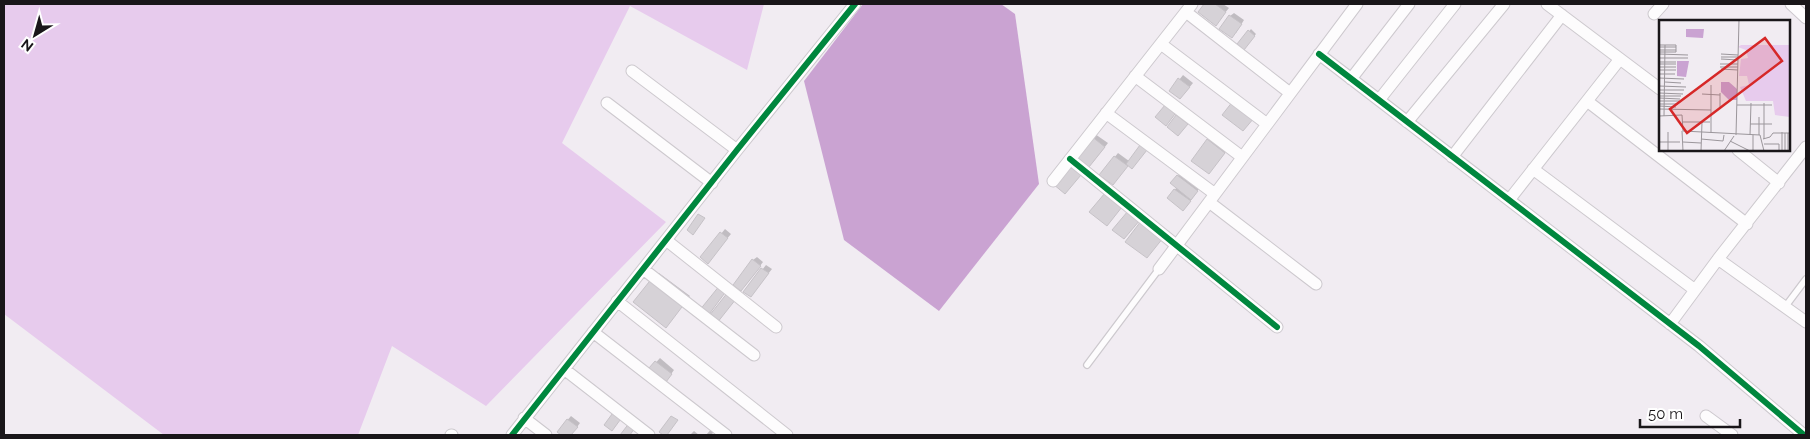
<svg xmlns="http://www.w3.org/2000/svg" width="1810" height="439" viewBox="0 0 1810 439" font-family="Raleway,sans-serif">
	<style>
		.green { fill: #e7cbed }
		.water { fill: #caa3d2 }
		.shadow { fill: #0003 }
		.building { fill: #d6d2d7; stroke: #c6c2c7 }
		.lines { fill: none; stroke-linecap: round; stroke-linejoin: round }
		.service-casing { stroke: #cdc9ce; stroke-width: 8 }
		.minor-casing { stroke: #cdc9ce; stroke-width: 13 }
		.service { stroke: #fdfcfd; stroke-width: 5.5 }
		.minor { stroke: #fdfcfd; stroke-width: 11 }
		.cycleway-casing { stroke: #fff; stroke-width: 9 }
		.cycleway { stroke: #00873e; stroke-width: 6 }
		.inset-road { fill: none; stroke: #9b969b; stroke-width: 1 }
		.view { fill: #d62828; fill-opacity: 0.15; stroke: #d62828; stroke-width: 2.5 }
		.inset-edge { fill: none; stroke: #191619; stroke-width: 2.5 }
	</style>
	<rect width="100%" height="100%" fill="#f1ecf2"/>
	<path class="green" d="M4 4H764L747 70 630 6 562 143 666 222 486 406 392 346 358 435H164L4 314Z"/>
	<path class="water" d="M863 4H1001L1015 14 1039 184 939 311 844 240 804 81Z"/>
	<path class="shadow" d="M1206 4H1223L1229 8 1219 20 1200 12Z
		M1234 13 1244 20 1236 33 1230 16Z
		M1251 29 1256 34 1244 48 1239 44Z
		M1183 75 1193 83 1184 94 1171 90Z
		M1095 134 1108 143 1093 162 1077 156Z
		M1212 137 1228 149 1212 169 1208 140Z
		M1118 153 1129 161 1116 180 1101 174Z
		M1181 172 1200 187 1187 206 1168 198 1177 187 1178 176Z
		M725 229 731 234 711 258 702 257Z
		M757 257 763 262 745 286 753 260Z
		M766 265 772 269 754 292 745 291Z
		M659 273 690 296 671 320 653 278Z
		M660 358 674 370 669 377 651 368Z
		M571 416 580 423 571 435H563L558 431Z
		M713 427 716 430 711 435H706Z
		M694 431 699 435H690Z"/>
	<path class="building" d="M1204 4H1215L1226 12 1216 26 1198 12Z
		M1229 15 1242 24 1232 38 1219 29Z
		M1248 30 1255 36 1244 50 1237 44Z
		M1178 78 1190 87 1180 99 1169 91Z
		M1233 101 1254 118 1243 131 1222 115Z
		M1165 105 1175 114 1166 126 1155 117Z
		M1176 115 1188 124 1178 136 1167 127Z
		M1091 136 1105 147 1089 167 1075 156Z
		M1207 139 1225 153 1209 174 1191 161Z
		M1140 145 1147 150 1132 169 1126 164Z
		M1114 156 1128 166 1113 185 1099 175Z
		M1068 165 1081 175 1065 194 1053 184Z
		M1177 175 1198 191 1191 200 1170 183Z
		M1174 189 1191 201 1183 211 1167 198Z
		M1105 193 1122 207 1107 226 1089 212Z
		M1128 211 1140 220 1124 239 1112 230Z
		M698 214 705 218 693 235 687 230Z
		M1141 221 1163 238 1147 258 1125 242Z
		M720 232 728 238 708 264 700 257Z
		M752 259 761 266 741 291 733 285Z
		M761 268 769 273 751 297 743 292Z
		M653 277 685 303 666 328 633 302Z
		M720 285 727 290 707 317 699 311Z
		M728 292 736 299 717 323 709 316Z
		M655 361 672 374 666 382 649 368Z
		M615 410 623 416 612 431 604 425Z
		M671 416 678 420 667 435H663L659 432Z
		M567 419 578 427 571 435H561L557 432Z
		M630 422 636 426 630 435H620Z"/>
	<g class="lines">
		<defs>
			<path id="service" d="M1785 307 1806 279
				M1087 365 1159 269"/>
			<path id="minor" d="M1547 4 1660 89
				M1791 4 1806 18
				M1186 12 1290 93
				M1654 14 1663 4
				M1161 44 1267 124
				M1319 54 1699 346 1804 435
				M632 71 737 150
				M1135 76 1242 157
				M1351 79 1409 4
				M1379 100 1455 4
				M1587 101 1747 224
				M607 103 712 183
				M1106 113 1215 194
				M1407 122 1504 4
				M1806 147 1718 259 1806 322
				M1738 150 1779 183
				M1452 157 1562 15
				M1070 159 1277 327
				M1533 169 1695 290
				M1053 181 1192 4
				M1509 200 1620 59
				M1209 202 1316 284
				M666 240 776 327
				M643 269 754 355
				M1159 269 1357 4
				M617 301 787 435
				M1670 324 1718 259
				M593 332 726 435
				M564 369 649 435
				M1706 416 1732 435
				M524 418 546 435
				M451 435H452
				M512 435 737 150 855 4"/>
		</defs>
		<use href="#service" class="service-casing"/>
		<use href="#minor" class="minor-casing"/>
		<use href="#service" class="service"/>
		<use href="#minor" class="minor"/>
		<defs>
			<path id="cycleway" d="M1319 54 1699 346 1804 435
				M1070 159 1277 327
				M512 435 737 150 855 4"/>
		</defs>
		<use href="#cycleway" class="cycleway-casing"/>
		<use href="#cycleway" class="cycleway"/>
	</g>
	<g transform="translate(1659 20)">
		<rect width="131" height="131" fill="#f1ecf2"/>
		<path d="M82 25H131V97L116 95 114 81H87L81 67 90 65 88 56H80L82 39 89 38 87 30 79 27Z" fill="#e7cbed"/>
		<path d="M27 9H45L44 18 27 17ZM18 41H30L27 57 18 56ZM62 62H70L78 69V80H70L62 72Z" fill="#caa3d2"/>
		<path class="inset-road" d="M0 27H17M0 30H17M0 32H17V25H0M0 34 29 35M62 34 79 35M62 37H79M0 38H29M62 39 79 40M0 42H17M0 44H17M61 44H79M0 47H17M61 47H79M62 49 79 50M0 50H17M0 54H16M0 58 25 59M6 62 22 63M52 65V113M0 66 27 67M0 70H25M0 73 24 74M43 74 61 75M0 76H22M0 78 21 79M0 81H20M105 83V119M0 84H19M78 85H113M0 86 17 87M0 89 52 90M61 89V73M0 96 23 95 24 111 101 115 105 131M5 96 6 25M23 102H51M91 104H113M23 111 24 131M123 112V131M77 115 80 0M91 115 92 83M100 115V97M42 119 64 121 65 115M104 119 111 117 114 113H132M71 121 91 131M0 122H21M24 122 42 123M105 124H120V131M9 131V112M42 131 43 102M65 131 75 116M94 131V115M126 131V113M129 131V113"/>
		<path class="view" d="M106 18 123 41 28 113 11 89Z"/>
		<rect width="131" height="131" class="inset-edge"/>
	</g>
	<rect width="1810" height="439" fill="none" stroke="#191619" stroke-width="10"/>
	<g transform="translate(35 35) rotate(217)" stroke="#ffffff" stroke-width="4" paint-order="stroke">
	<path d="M0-4L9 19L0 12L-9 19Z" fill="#191619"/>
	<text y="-8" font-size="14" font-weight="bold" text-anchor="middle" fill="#191619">N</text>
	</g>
	<path d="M1640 419v8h100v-8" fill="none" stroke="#191619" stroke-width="2.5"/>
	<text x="1648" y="419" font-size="15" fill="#191619" stroke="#ffffff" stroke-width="4" paint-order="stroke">50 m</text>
</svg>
